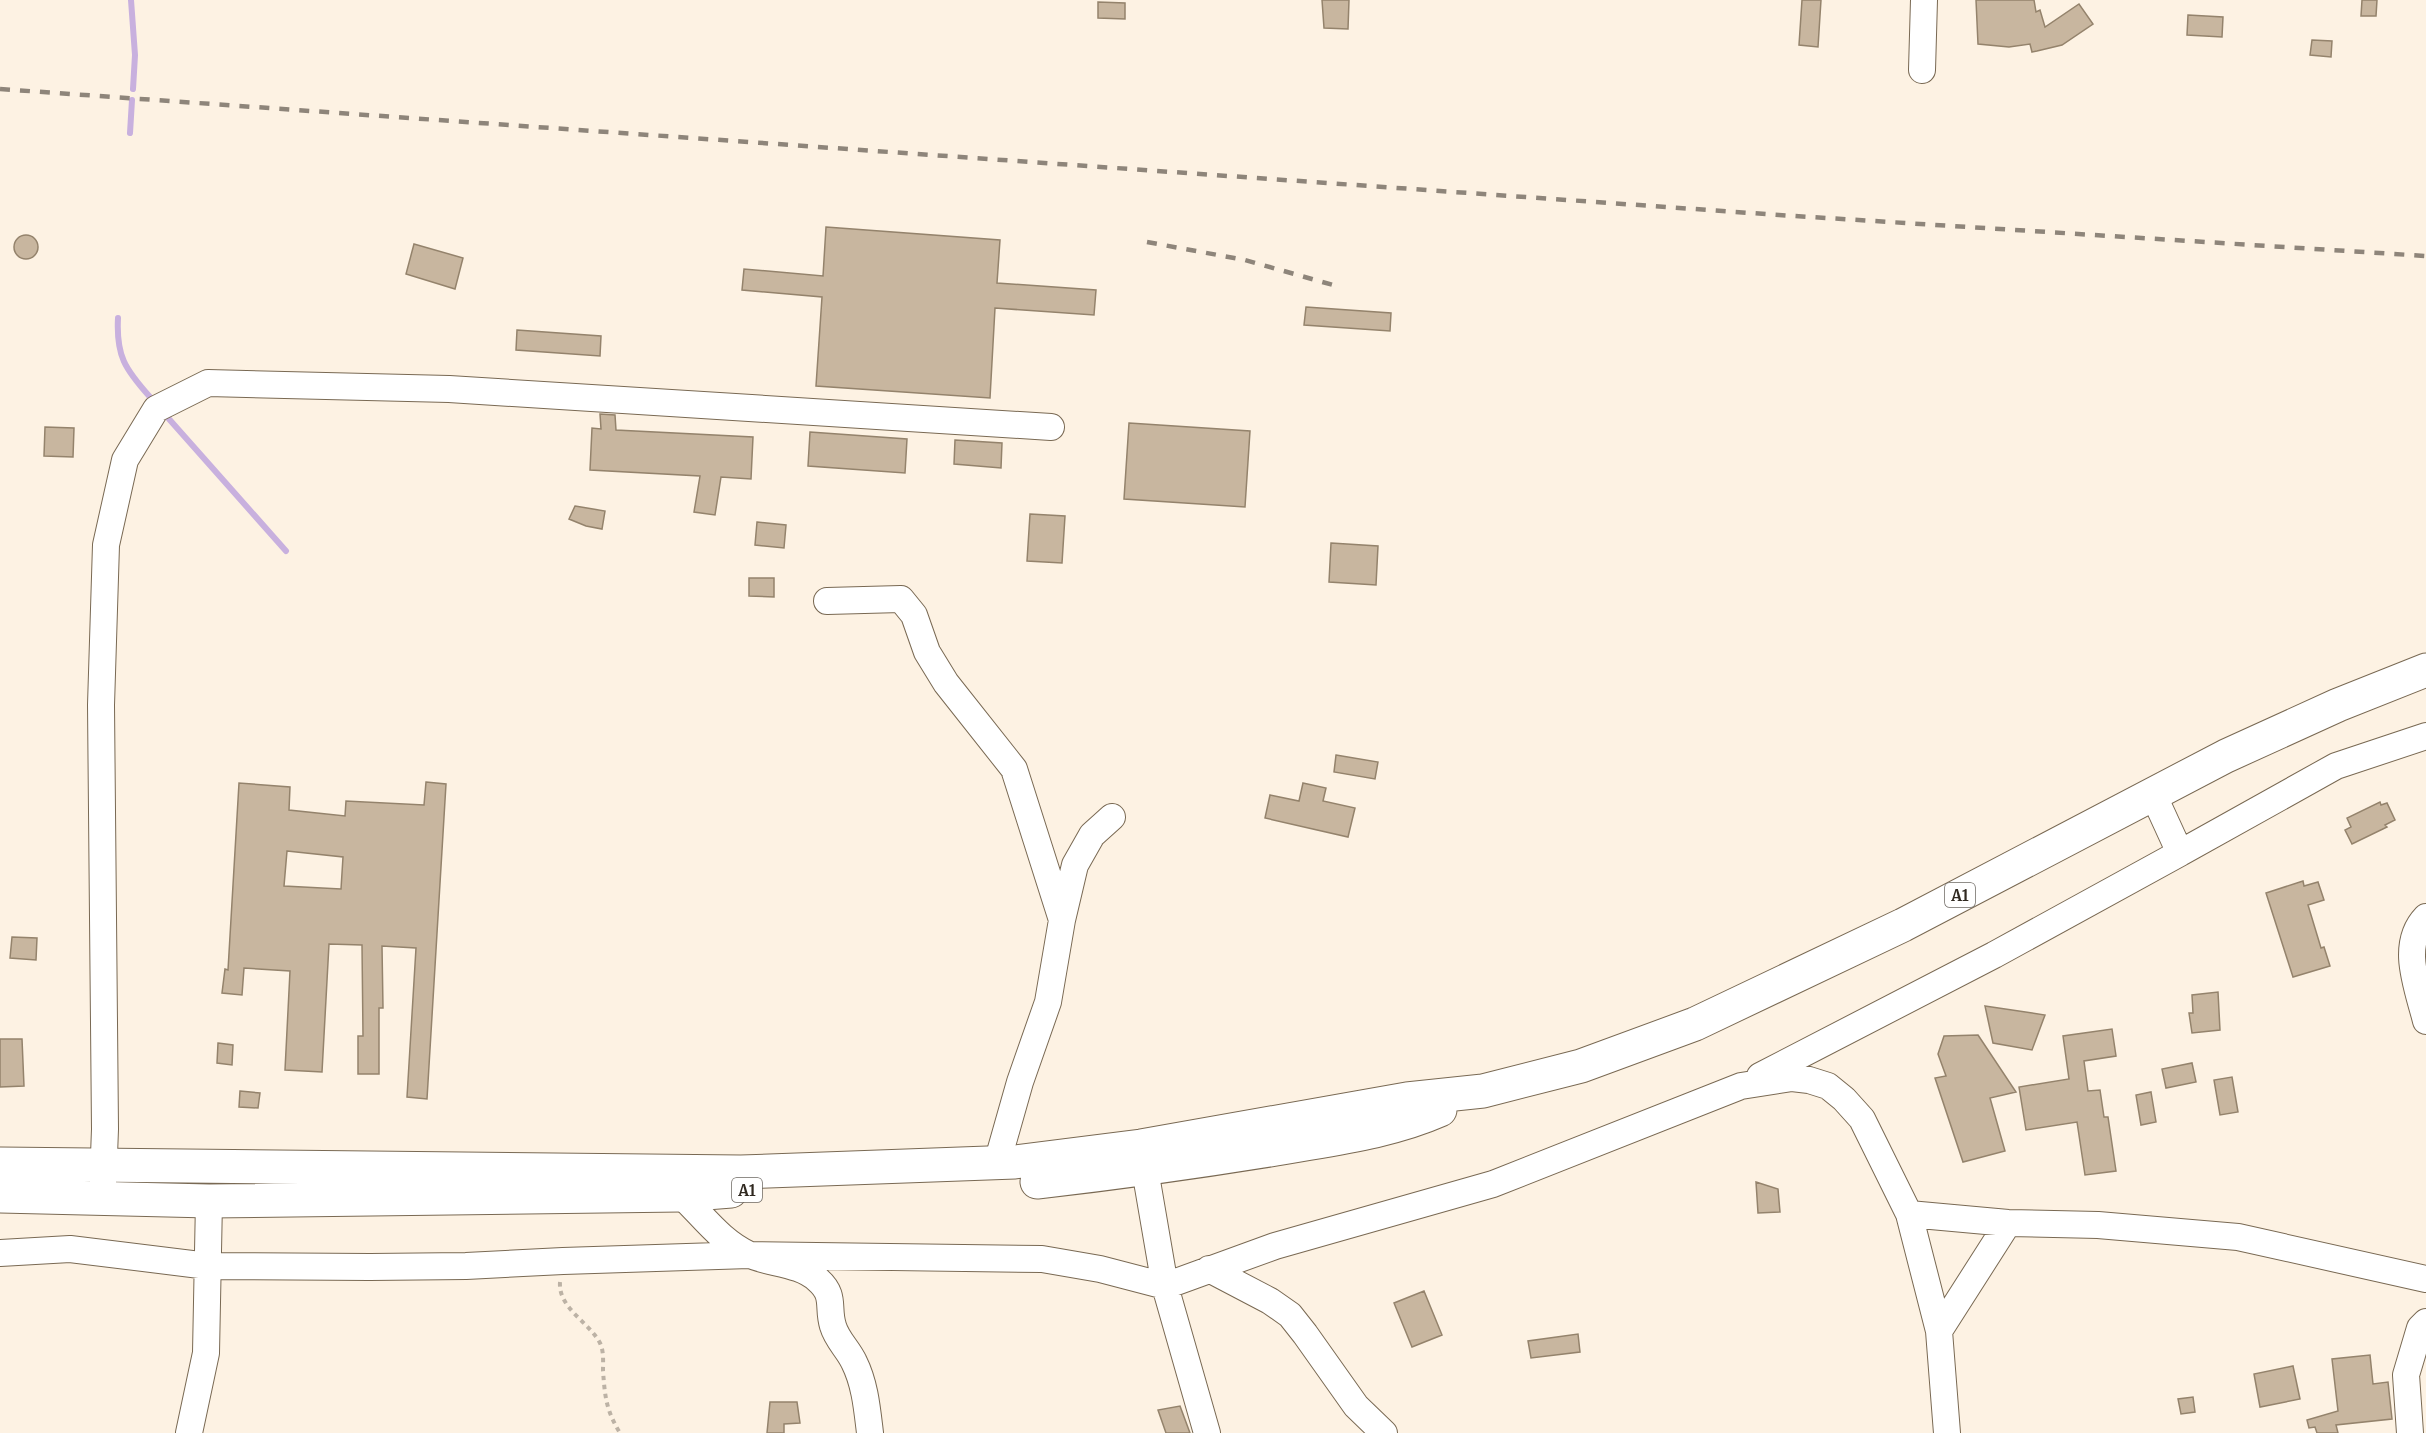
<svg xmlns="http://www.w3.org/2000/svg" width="2426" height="1433" viewBox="0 0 2426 1433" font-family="Merriweather,serif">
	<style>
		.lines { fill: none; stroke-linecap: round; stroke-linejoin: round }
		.stream { stroke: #c8b0de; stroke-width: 6 }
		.building { fill: #c8b69f; stroke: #94836c; stroke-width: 1.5; fill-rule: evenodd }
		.minor-casing { stroke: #796953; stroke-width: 28 }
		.highway-casing { stroke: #796953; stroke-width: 35 }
		.path { stroke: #bcb2a5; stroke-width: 4; stroke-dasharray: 4.5 4.5; stroke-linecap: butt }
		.minor { stroke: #fff; stroke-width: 26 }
		.highway { stroke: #fff; stroke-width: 33 }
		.rail { stroke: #8e857a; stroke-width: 4.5; stroke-dasharray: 10 10; stroke-linecap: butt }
		.labels { text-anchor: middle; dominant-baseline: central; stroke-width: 5; stroke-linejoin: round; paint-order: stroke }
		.shield { fill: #fff; stroke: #6e6963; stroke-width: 1.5 }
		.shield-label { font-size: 15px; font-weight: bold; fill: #302920 }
	</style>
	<rect width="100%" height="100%" fill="#fdf2e3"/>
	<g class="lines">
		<path class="stream" d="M131 0 135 55 133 89
			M130 133 132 100
			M118 318C116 356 125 369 150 397
			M169 419 286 551"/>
	</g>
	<path class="building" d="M1322 0H1349L1348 29 1324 28Z
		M1802 0H1821L1818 47 1799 45Z
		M1976 0H2034L2036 12 2040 10 2045 27 2079 4 2093 24 2062 45 2037 51 2032 52 2030 44 2009 47 1978 44Z
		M2362 0H2377L2376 16H2361Z
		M1098 2 1125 3V19L1098 18Z
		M2188 15 2223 17 2222 37 2187 35Z
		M2312 40 2332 41 2331 57 2310 55Z
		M826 227 1000 240 997 283 1096 290 1094 315 995 308 990 398 816 386 822 297 742 290 744 269 823 276Z
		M14 247a12 12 0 1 1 24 0a12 12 0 1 1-24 0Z
		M414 244 463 258 455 289 406 274Z
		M1306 307 1391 313 1390 331 1304 325Z
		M517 330 601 336 600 356 516 350Z
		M600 414 615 415 616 430 753 437 751 479 721 477 715 515 694 512 700 476 590 470 592 428 601 429Z
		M1129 423 1250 431 1245 507 1124 499Z
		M45 427 74 428 73 457 44 456Z
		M810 432 907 439 905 473 808 466Z
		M955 440 1002 443 1001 468 954 464Z
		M575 506 605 511 602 529 586 526 569 519Z
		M1030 514 1065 516 1062 563 1027 561Z
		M757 522 786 525 784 548 755 545Z
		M1331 543 1378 546 1376 585 1329 582Z
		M749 578H774V597L749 596Z
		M1336 755 1378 762 1375 779 1334 772Z
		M426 782 446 784 427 1099 407 1097 416 948 382 946 383 1008H379V1074H358V1036H363L362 945 329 944 322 1072 285 1070 290 971 244 968 242 995 222 993 225 969 228 970 239 783 290 787 289 810 345 816 346 801 424 805ZM287 851 343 857 341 889 284 886Z
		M1303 783 1326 788 1323 801 1355 808 1348 837 1265 818 1270 795 1299 801Z
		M2380 802 2381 805 2387 803 2395 820 2385 825 2387 827 2352 844 2345 830 2351 827 2347 818Z
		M2303 881 2304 886 2318 882 2324 900 2308 905 2321 948 2324 947 2330 966 2293 977 2266 893Z
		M12 937 37 938 36 960 10 958Z
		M2218 992 2220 1030 2192 1033 2189 1013H2193L2192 995Z
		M1985 1006 2045 1015 2032 1050 1993 1043Z
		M2112 1029 2116 1056 2084 1061 2088 1091 2100 1090 2104 1117H2108L2116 1171 2085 1175 2077 1122 2026 1130 2019 1087 2069 1079 2063 1036Z
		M1978 1035 2016 1092 1990 1098 2005 1151 1963 1162 1935 1078 1946 1076 1938 1054 1944 1036Z
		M0 1039H22L24 1086 0 1087Z
		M218 1043 233 1045 232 1065 217 1063Z
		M2192 1063 2196 1082 2166 1088 2162 1069Z
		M2232 1077 2238 1112 2220 1115 2214 1080Z
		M240 1091 260 1093 258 1108 239 1107Z
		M2151 1092 2156 1122 2141 1125 2136 1095Z
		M1756 1182 1778 1189 1780 1212 1758 1213Z
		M1424 1291 1442 1335 1412 1347 1394 1303Z
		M1578 1334 1580 1352 1531 1358 1528 1341Z
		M2370 1355 2373 1384 2388 1382 2392 1419 2336 1425 2338 1433H2317L2315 1427 2309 1428 2307 1420 2338 1411 2332 1359Z
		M2293 1366 2300 1399 2260 1407 2254 1374Z
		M2193 1397 2195 1412 2181 1414 2178 1399Z
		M770 1402H797L800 1423 784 1424V1433H767Z
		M1180 1406 1190 1433H1166L1158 1410Z"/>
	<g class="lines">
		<defs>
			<path id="minor" d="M1922 70 1924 0
				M827 601 901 599 914 615 927 652 946 683 1014 769 1062 920
				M2180 853 2336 766 2426 736
				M2426 917C2399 945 2418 988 2426 1021
				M1760 1076 1994 955 2180 853 2153 794
				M1142 1152 1165 1286 1207 1433
				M997 1163 1020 1082 1048 1002 1062 920 1075 865 1092 835 1112 817
				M103 1182 105 1129 101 705 106 545 125 460 156 409 208 383 449 389 1051 427
				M681 1195C703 1216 721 1242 750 1255 771 1264 800 1263 818 1280 836 1296 827 1307 833 1326 837 1340 848 1349 854 1362 865 1384 867 1408 870 1433
				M1909 1214 2008 1223 2098 1225 2238 1237 2426 1279
				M0 1253 70 1249 208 1266 370 1267 466 1266 563 1261 749 1255 1042 1259 1100 1269 1165 1286 1275 1246 1493 1184 1741 1086 1792 1078 1809 1080 1828 1086 1844 1099 1862 1119 1909 1214 1939 1331 1947 1433
				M1209 1269 1270 1301 1290 1315 1305 1334 1356 1406 1384 1433
				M1939 1331 2008 1223
				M189 1433 206 1353 209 1201
				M2410 1433 2406 1375 2420 1328 2426 1322"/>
			<path id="highway" d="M0 1164 741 1172 1015 1162 1141 1146 1407 1099 1483 1091 1581 1066 1695 1024 1903 925 2226 756 2338 705 2426 670
				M1037 1182C1117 1173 1196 1162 1276 1149 1331 1139 1388 1133 1440 1110
				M0 1196 209 1201 681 1195 731 1191"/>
		</defs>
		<use href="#minor" class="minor-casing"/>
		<use href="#highway" class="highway-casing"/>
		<path class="path" d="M560 1282C558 1308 589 1322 600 1343 604 1351 603 1362 603 1371 605 1397 606 1410 620 1433"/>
		<use href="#minor" class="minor"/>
		<use href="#highway" class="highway"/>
		<path class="rail" d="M0 89 1779 215 2426 256
			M1147 242 1245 260 1340 287"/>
	</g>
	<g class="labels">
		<g class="shield">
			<rect x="1945" y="883" width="30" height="24" rx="4.5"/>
			<rect x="732" y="1178" width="30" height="24" rx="4.5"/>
		</g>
		<g class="shield-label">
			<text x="1960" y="895">A1</text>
			<text x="747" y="1190">A1</text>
		</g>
	</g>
</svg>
